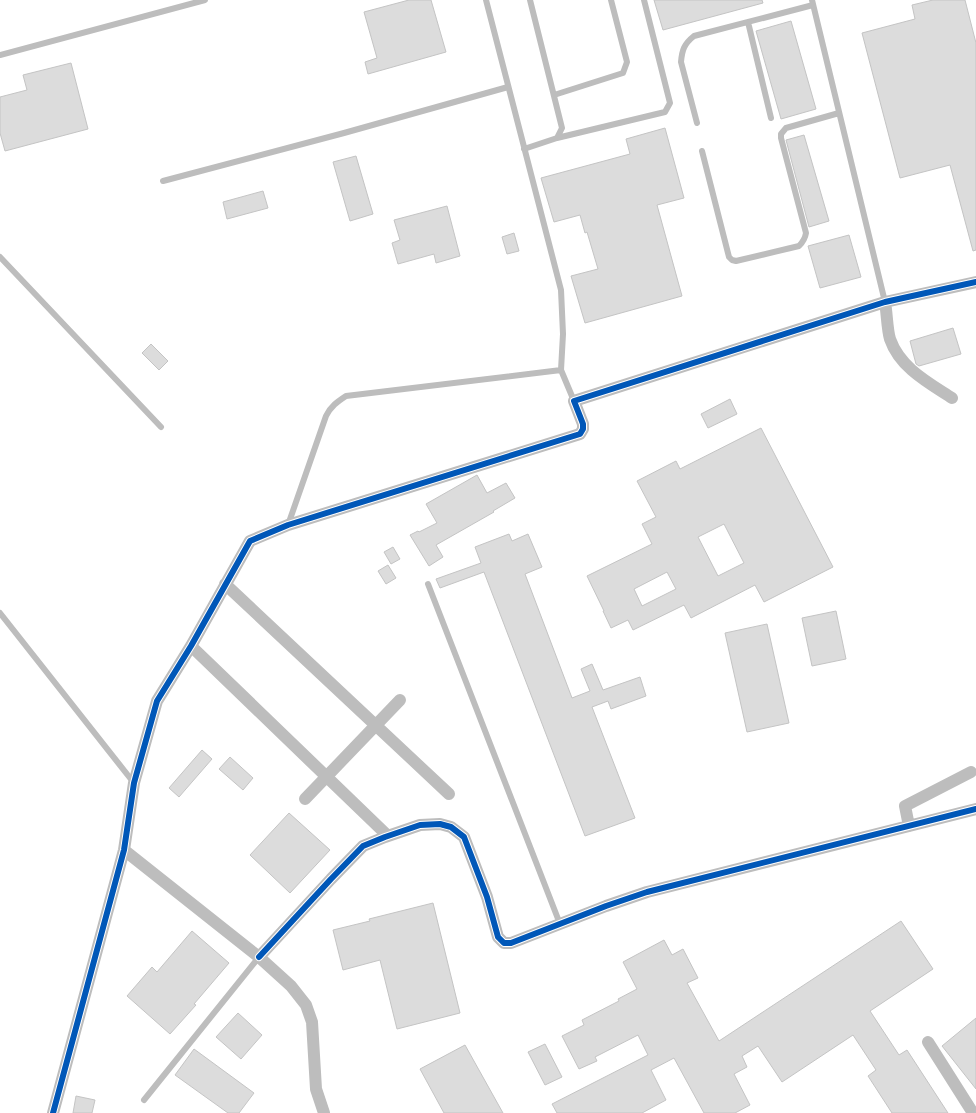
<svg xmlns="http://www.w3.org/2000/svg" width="976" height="1113" viewBox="0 0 976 1113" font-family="'Open Sans',sans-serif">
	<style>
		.building { fill: #dcdcdc; stroke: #c4c4c4; fill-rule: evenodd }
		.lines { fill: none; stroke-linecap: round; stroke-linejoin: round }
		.lane { stroke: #bdbdbd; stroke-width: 6 }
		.street { stroke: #bdbdbd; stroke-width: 12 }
		.cycleway-casing { stroke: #fff; stroke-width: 8 }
		.cycleway { stroke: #0057b8; stroke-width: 6 }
	</style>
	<rect width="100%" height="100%" fill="#fff"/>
	<path class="building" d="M409 0H431L446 52 368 74 365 62 377 58 364 12Z
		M654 0H762L763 3 663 30Z
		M933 0H965L976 43V250L973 251 950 165 900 178 862 33 915 19 912 5Z
		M791 21 816 109 781 119 756 31Z
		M71 63 88 129 5 151 0 133V97L27 90 23 75Z
		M665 128 684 198 657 205 682 296 585 323 571 276 598 269 587 232 585 233 580 215 554 222 541 178 630 154 626 139Z
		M804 135 829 221 809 227 786 140Z
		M356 156 373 214 350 221 333 162Z
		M263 191 268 208 227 219 223 202Z
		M447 206 460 256 436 263 434 254 398 264 392 243 400 240 394 220Z
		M514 233 519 251 507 254 502 237Z
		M849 235 861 277 820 288 808 246Z
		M953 328 961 354 919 366 916 364 910 341Z
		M151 344 168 361 159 370 142 353Z
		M730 399 737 414 708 428 701 414Z
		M761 428 833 567 764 602 755 585 691 618 684 605 633 630 628 620 611 628 603 611H604L587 576 652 544 642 524 656 517 637 481 676 461 680 469ZM724 524 744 563 718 576 698 537ZM667 572 676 589 642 606 634 589Z
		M477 475 487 493 506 483 515 498 493 511 494 512 436 545 443 557 429 566 410 535 418 531 419 532 437 523 426 504Z
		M509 534 512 541 528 534 542 567 525 574 572 698 590 691 581 669 592 664 603 690 640 677 646 696 611 709 608 701 592 707 635 818 585 836 484 572 440 588 436 579 481 563 475 547Z
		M393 547 400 559 391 564 384 552Z
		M388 565 396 578 386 584 378 571Z
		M836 611 846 659 812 666 802 618Z
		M767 624 789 723 747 732 725 633Z
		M202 750 212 759 179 797 169 788Z
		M230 757 253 778 243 790 219 769Z
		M289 813 330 850 290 893 250 855Z
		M433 903 460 1013 397 1029 380 960 343 970 333 930 370 921 369 919Z
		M901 921 933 969 870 1011 899 1055 907 1050 948 1113H892L868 1076 876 1070 853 1035 782 1082 758 1046 742 1056 747 1067 734 1074 750 1105 735 1113H704L674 1058 651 1070 666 1100 642 1113H557L552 1104 648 1055 638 1035 595 1057 597 1061 579 1069 562 1036 584 1025 582 1020 619 1001 618 999 637 989 623 962 664 940 672 955 683 949 698 978 687 983 719 1041Z
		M192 931 229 963 194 1004 196 1005 170 1034 127 996 152 967 157 972Z
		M238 1013 262 1035 241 1059 216 1037Z
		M976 1018V1089L942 1046Z
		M545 1044 562 1077 545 1085 528 1052Z
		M465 1045 503 1113H444L420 1069Z
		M194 1049 254 1093 239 1113H228L175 1075Z
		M76 1096 95 1100 92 1113H73Z"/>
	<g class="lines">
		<path class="lane" d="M486 0 561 290 563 334 561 370 574 401
			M812 0 885 302
			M748 22 771 118
			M0 55 205 0
			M554 95 623 73 627 62 611 0
			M697 123 681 62C682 50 684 44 694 36L813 5
			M557 138 665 112 670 103 644 0
			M524 149 557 138 562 128 530 0
			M702 151 729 257 732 260 736 261 799 246C803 242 805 239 806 233L781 138V134L786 128 839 113
			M163 181 344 133 508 87
			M0 257 161 427
			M288 525 326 416C331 406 337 402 346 396L561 370
			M428 584 560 924
			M0 613 134 783
			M144 1100 259 957"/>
		<path class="street" d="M885 302C887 313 887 329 890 339 900 368 929 383 952 398
			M225 584 449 794
			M191 646 388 836
			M305 799 400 700
			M909 826 905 806 971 772
			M124 850 259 957 291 986 306 1005 312 1022 316 1089 324 1113
			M259 957 331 879 363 846 385 837 420 825 440 824 451 827 464 837 487 897 498 937 504 943H511L606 906 647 892 976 809
			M928 1042 973 1113
			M53 1113 124 850 134 783 157 701 191 646 250 541 288 525 580 434 583 429V424L574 401 885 302 976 282"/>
		<defs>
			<path id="cycleway" d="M259 957 331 879 363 846 385 837 420 825 440 824 451 827 464 837 487 897 498 937 504 943H511L606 906 647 892 976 809
				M53 1113 124 850 134 783 157 701 191 646 250 541 288 525 580 434 583 429V424L574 401 885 302 976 282"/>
		</defs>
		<use href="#cycleway" class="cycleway-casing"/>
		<use href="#cycleway" class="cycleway"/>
	</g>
</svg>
